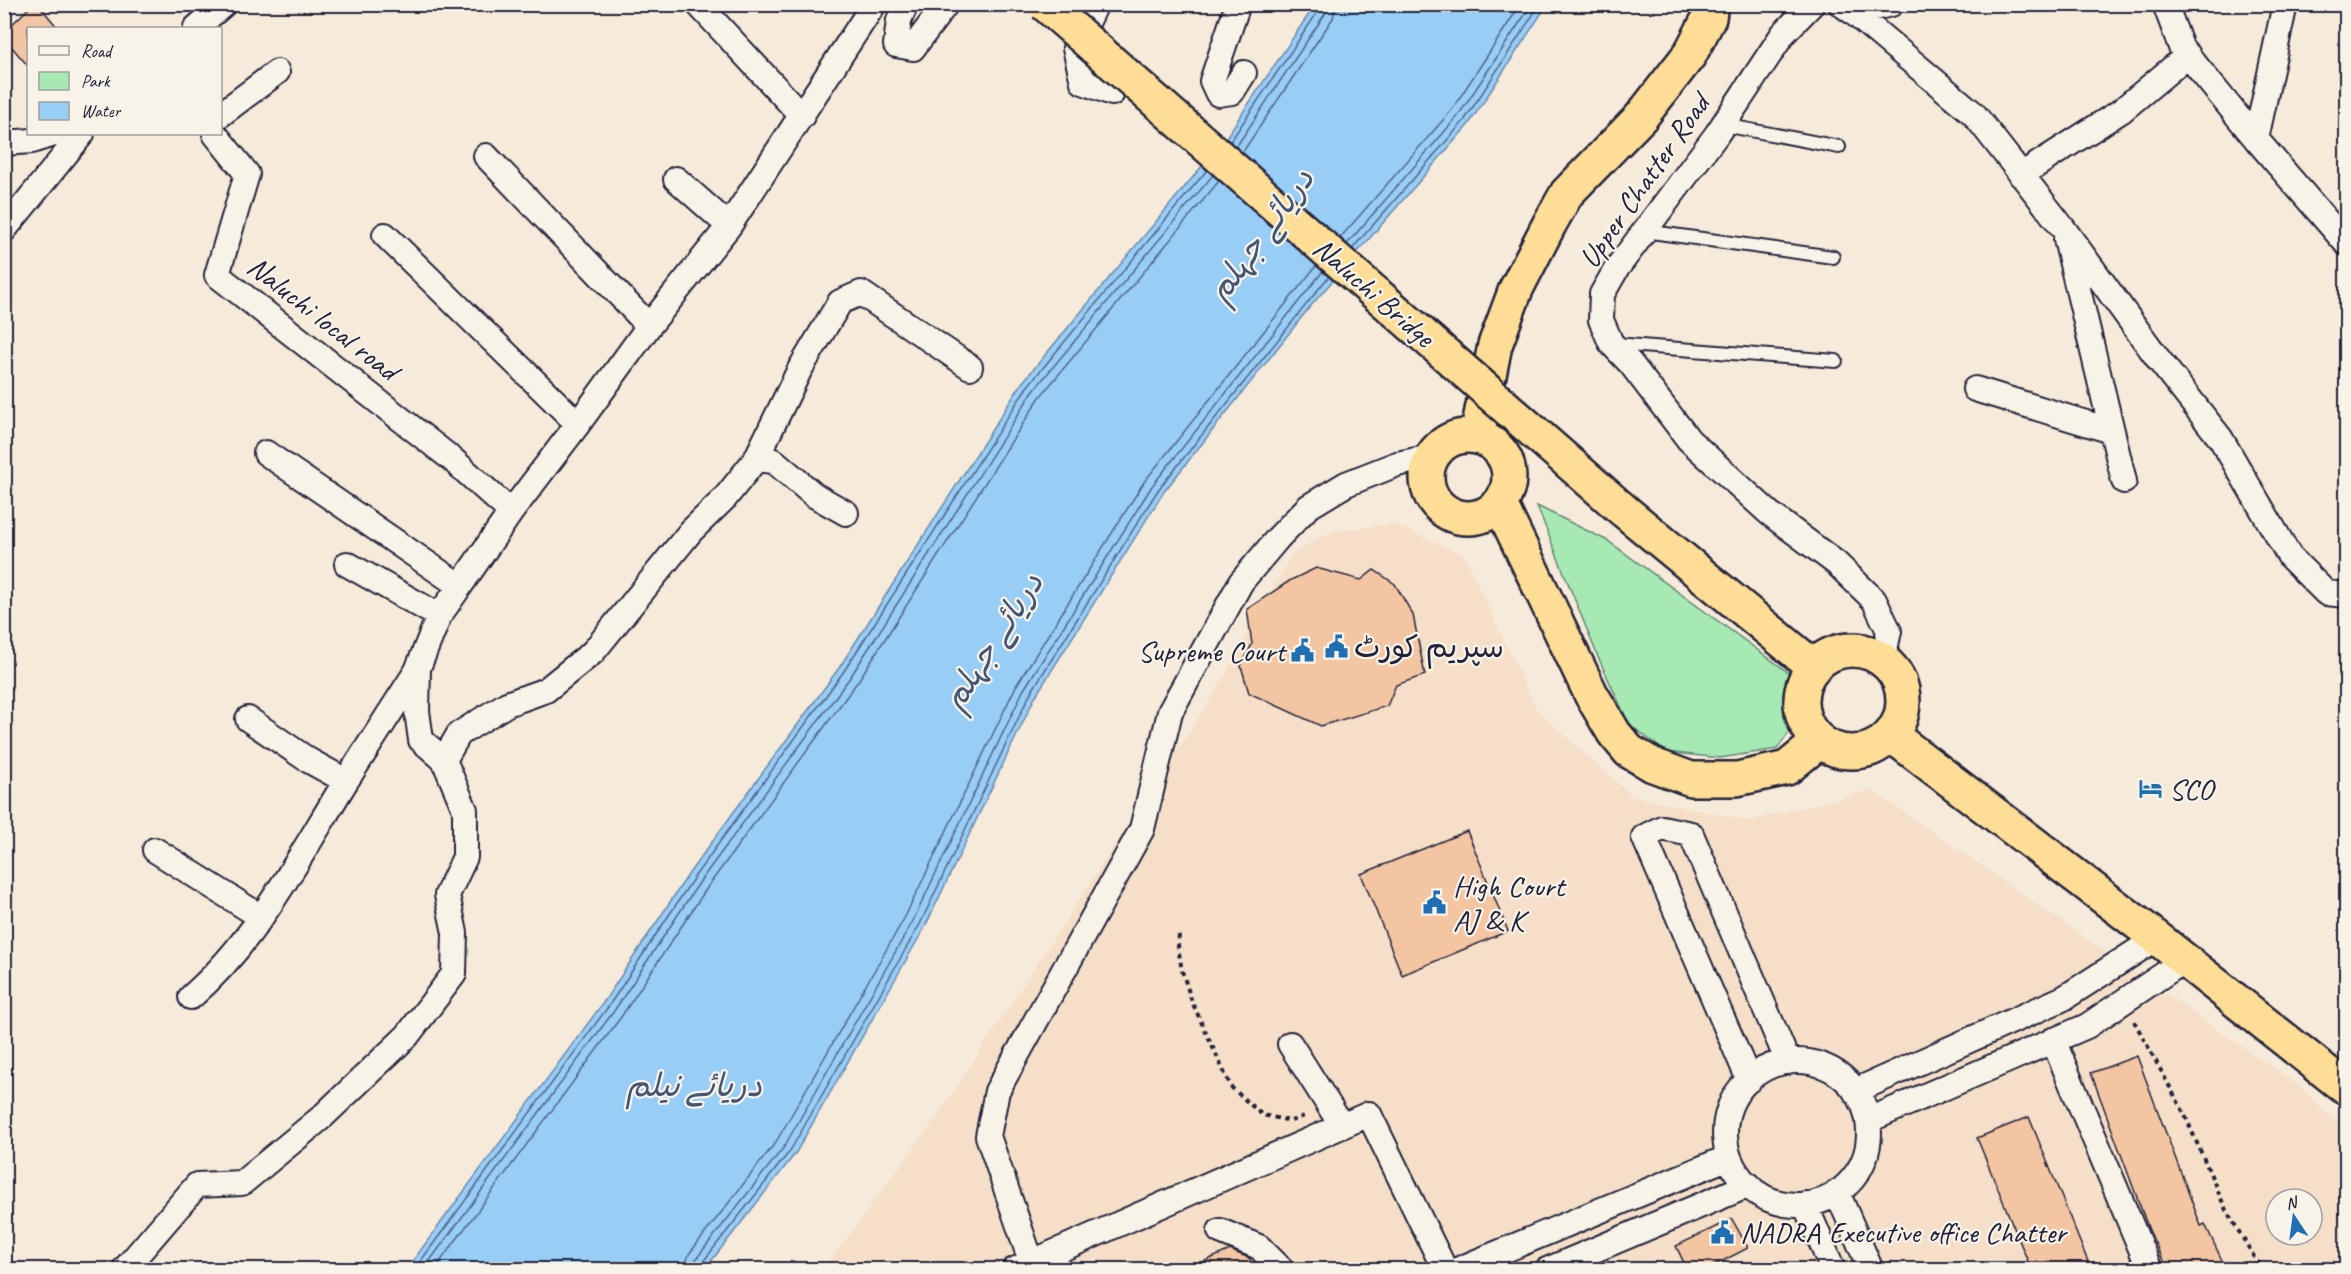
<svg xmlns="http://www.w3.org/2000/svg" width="2351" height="1274" viewBox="0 0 2351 1274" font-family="Caveat,'Playpen Sans Arabic',sans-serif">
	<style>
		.built { fill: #f5dfc9; fill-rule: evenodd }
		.green { fill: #a6e9b3; stroke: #648677; stroke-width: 1.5 }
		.water { fill: #98cdf6; stroke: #6989ab; stroke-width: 1.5 }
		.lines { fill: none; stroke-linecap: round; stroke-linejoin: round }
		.shore { stroke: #516686; stroke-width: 1.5 }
		.building { fill: #f3c5a2; stroke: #22223b; stroke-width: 1.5 }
		.lane-casing { stroke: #22223b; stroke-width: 16 }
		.street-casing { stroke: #22223b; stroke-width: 28 }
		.highway-casing { stroke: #22223b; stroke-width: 38 }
		.path { stroke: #22223b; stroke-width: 4; stroke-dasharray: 4.5 4.5; stroke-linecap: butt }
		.lane { stroke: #f7f3e8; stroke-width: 12 }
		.street { stroke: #f7f3e8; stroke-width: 24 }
		.highway { stroke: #fedd96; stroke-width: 33 }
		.highway-bridge-casing { stroke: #22223b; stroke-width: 38; stroke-linecap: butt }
		.highway-bridge { stroke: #fedd96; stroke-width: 33 }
		.labels { text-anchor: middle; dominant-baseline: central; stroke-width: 4.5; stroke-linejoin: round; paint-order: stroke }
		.street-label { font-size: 30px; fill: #22223b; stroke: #f7f3e8 }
		.poi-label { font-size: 30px; fill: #22223b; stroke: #f7f3e8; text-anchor: start }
		.water-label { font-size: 32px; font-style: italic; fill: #455573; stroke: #f7f3e8 }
	</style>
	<rect width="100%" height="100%" fill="#f6eada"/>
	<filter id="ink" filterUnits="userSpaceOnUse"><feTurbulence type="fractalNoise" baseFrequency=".0167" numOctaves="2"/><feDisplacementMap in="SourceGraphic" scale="12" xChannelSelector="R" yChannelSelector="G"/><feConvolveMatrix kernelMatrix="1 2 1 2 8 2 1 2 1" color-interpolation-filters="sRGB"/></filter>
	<g filter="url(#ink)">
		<path class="built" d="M1393 524 1464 555 1536 709 1632 796 1749 821 1872 790 2302 1088 2346 1132V1269L823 1270 934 1121 1214 694 1292 554 1332 531ZM2276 1199H2312V1235H2276Z"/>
		<path class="green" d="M1537 506 1608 541 1818 694 1777 749 1720 758 1666 752 1629 724 1598 657Z"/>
		<path class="water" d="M1315 5H1547L1469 124 1309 308 1163 493 1035 697 925 927 795 1154 705 1269 406 1270 603 1003 690 872 839 668 1022 383 1227 136Z"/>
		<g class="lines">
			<path class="shore" d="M1230 142 1319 10 1320 4
				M1236 147 1325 14 1327 4
				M1242 153 1333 18 1336 4
				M1340 238 1451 111 1521 4
				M1347 244 1458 116 1532 4
				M1352 249 1464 121 1540 4
				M414 1270 608 1007 695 876 844 671 1027 387 1207 170
				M423 1270 614 1011 701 880 851 676 1033 391 1213 175
				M434 1270 621 1017 709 885 858 681 1040 397 1219 181
				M684 1270 689 1254 776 1142 905 917 1016 686 1144 482 1316 266
				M693 1270 696 1259 784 1147 913 921 1023 691 1152 486 1323 271
				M701 1270 702 1263 790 1151 920 924 1030 694 1158 490 1329 276"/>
		</g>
		<path class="building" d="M33 4H38L58 28H28V66L4 38V32Z
			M1316 568 1361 580 1374 570 1395 584 1413 615 1425 675 1396 685 1387 706 1321 726 1249 693 1241 666 1252 644 1247 609 1291 580Z
			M1467 831 1508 931 1402 975 1361 874Z
			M2137 1056 2201 1226 2205 1224 2226 1269H2167L2149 1230 2091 1073Z
			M2029 1117 2091 1269H2031L1977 1138Z
			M1732 1219 1748 1248 1707 1269H1687L1676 1246Z
			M1230 1250 1249 1258 1254 1269H1187Z"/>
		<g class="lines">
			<defs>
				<path id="lane" d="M1724 125 1839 147
					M1644 231 1833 257
					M1615 344 1836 361"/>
				<path id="street" d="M698 4 802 116
					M906 4 899 20 896 45 913 48 946 4
					M1096 4 1075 48 1083 82 1112 93
					M1238 4 1212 81 1218 94 1232 92 1244 73
					M1812 4 1783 34 1717 134 1617 268 1602 294 1601 320 1611 343 1631 364 1689 440 1769 513 1836 563 1874 600 1889 631 1883 659
					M1841 4 1854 13 1974 114 2063 228 2159 360 2221 439 2290 557 2326 593 2346 595
					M2165 4 2181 47 2256 139
					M2285 4 2256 139 2346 243
					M1854 13 1891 4
					M196 28 224 4
					M220 115 277 72
					M215 134 247 174 217 275 453 460 511 512 578 424 385 235
					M4 143 32 141 54 134
					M486 156 649 326 578 424
					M2021 175 2121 111 2188 55
					M729 226 874 4
					M4 230 82 134
					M2066 239 2124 481
					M649 326 729 226 676 179
					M1975 389 2112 431
					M266 453 460 586 511 512
					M756 459 800 369 840 302 861 293 970 367
					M347 564 439 616 460 586
					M248 719 308 760 346 781 418 669
					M444 760 459 734 507 704 546 690 593 652 691 531 725 498 756 459 774 461 814 495 846 513
					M155 850 261 917
					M191 997C258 939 300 855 346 781
					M2053 1040 2150 1270
					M1290 1044 1342 1126
					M1725 1133a72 72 0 1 1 144 0a72 72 0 1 1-144 0Z
					M1749 1080 1644 837 1662 828 1691 834 1788 1062
					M1855 1091 2064 998 2157 938
					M1869 1120 2087 1026 2185 960
					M1837 1192 1871 1270
					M1805 1204 1833 1270
					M1220 1231 1259 1247 1282 1270
					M1031 1261 988 1136 997 1091 1142 829 1170 712 1241 582 1278 538 1308 507 1346 484 1397 464 1431 457
					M124 1270 197 1185 242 1183 322 1117 407 1036 454 974 455 933 447 895 465 857V810L444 760 421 740 417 711 418 668 439 616
					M1014 1270 1369 1114 1445 1270
					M1457 1270 1729 1157
					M1547 1270 1749 1185"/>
				<path id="highway" d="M1427 477a41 41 0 1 1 82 0a41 41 0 1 1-82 0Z
					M1477 436 1495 345 1516 289 1550 223 1567 193 1641 117 1690 54 1709 18 1711 4
					M1500 504 1591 694 1614 733 1629 751 1653 765 1691 779H1737L1787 768 1820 741
					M1622 509 1814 667
					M1801 701a51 51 0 1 1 102 0a51 51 0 1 1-102 0Z
					M1891 735 2157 938 2346 1088"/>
			</defs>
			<use href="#lane" class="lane-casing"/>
			<use href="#street" class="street-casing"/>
			<use href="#highway" class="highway-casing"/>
			<path class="path" d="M1179 935 1178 947 1182 971 1192 1002 1231 1087 1262 1115 1291 1121 1307 1115
				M2134 1021 2184 1113 2226 1210 2262 1270"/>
			<use href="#lane" class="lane"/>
			<use href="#street" class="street"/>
			<use href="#highway" class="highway"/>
			<defs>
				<path id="highway-bridge" d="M1045 4 1622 509"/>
			</defs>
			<use href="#highway-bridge" class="highway-bridge-casing"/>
			<use href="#highway-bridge" class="highway-bridge"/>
		</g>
	</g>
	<defs>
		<symbol id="civic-bare" viewBox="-9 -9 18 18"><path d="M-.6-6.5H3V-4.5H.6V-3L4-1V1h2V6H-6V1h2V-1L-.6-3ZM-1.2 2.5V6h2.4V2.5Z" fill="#1f6fb2" stroke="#f7f3e8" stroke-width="2.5" paint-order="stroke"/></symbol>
		<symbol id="hotel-bare" viewBox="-9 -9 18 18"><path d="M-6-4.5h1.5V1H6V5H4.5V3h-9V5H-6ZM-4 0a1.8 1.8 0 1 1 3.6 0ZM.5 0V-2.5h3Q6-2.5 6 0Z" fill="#1f6fb2" stroke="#f7f3e8" stroke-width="2.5" paint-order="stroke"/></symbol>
	</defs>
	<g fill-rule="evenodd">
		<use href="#civic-bare" x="1320" y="630" width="33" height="33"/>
		<use href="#civic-bare" x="1286" y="634" width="33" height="33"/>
		<use href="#hotel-bare" x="2134" y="772" width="33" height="33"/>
		<use href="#civic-bare" x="1418" y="886" width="33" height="33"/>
		<use href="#civic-bare" x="1706" y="1216" width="33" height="33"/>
	</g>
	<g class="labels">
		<g class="street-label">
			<text transform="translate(1644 181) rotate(-55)">Upper Chatter Road</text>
			<text transform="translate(1374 292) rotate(41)">Naluchi Bridge</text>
			<text transform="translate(323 318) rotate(38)">Naluchi local road</text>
		</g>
		<g class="poi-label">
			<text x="1354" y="647">سپریم کورٹ</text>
			<text x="1285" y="651" text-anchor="end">Supreme Court</text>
			<text x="2169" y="789">SCO</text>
			<text x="1453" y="886">High Court<tspan x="1453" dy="34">AJ &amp; K</tspan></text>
			<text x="1740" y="1232">NADRA Executive office Chatter</text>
		</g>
		<g class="water-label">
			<text transform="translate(1261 235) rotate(-54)">دریائے جہلم</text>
			<text transform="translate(993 641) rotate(-57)">دریائے جہلم</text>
			<text x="694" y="1085">دریائے نیلم</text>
		</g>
	</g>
	<rect width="2351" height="1274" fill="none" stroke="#f7f3e8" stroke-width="24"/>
	<rect x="12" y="12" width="2327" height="1250" fill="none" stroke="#22223b" stroke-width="2" filter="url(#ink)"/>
	<rect x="27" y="27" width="195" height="108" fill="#f7f3e8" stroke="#a29fa3" stroke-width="1.5"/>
	<rect x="39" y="46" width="30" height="9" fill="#f7f3e8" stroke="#a29fa3" stroke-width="1.5"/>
	<text x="81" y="57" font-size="18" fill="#22223b">Road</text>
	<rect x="39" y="72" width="30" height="18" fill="#a6e9b3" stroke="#a29fa3" stroke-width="1.5"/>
	<text x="81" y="87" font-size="18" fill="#22223b">Park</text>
	<rect x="39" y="102" width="30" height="18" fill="#98cdf6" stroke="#a29fa3" stroke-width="1.5"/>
	<text x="81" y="117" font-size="18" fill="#22223b">Water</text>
	<g transform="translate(2294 1217) rotate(347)"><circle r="28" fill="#f7f3e8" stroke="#a29fa3" stroke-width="1.5"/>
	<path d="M0-4.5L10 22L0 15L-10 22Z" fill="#1f6fb2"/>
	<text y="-9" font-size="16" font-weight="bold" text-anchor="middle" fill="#22223b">N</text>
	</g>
</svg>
